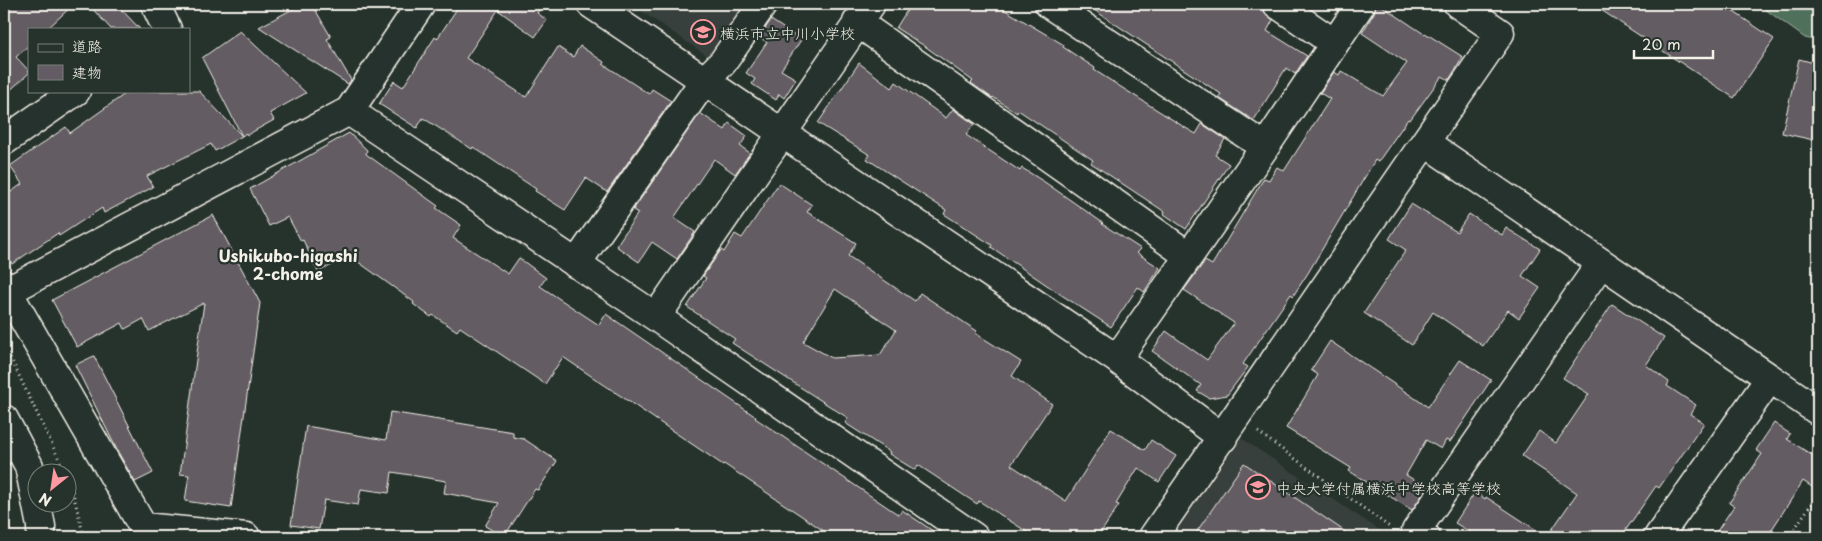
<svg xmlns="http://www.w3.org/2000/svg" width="1822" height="541" viewBox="0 0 1822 541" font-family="'Playpen Sans','Klee One',sans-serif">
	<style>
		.built { fill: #383f3e }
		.green { fill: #4f715c; stroke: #a2b1a2 }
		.building { fill: #635c64; stroke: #f4f1e8; fill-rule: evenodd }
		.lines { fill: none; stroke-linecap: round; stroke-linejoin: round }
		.lane-casing { stroke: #f4f1e8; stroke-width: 18 }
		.street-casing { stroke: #f4f1e8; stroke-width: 31 }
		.path { stroke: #f4f1e8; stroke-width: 3; stroke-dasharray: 1 4; stroke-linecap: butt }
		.lane { stroke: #26332d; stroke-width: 14 }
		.street { stroke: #26332d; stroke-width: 28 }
		.labels { text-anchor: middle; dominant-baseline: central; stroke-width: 4.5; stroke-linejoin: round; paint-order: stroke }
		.poi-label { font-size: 15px; fill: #f4f1e8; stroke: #26332d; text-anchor: start }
		.neighbourhood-label { font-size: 16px; font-weight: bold; fill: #f4f1e8; stroke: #26332d }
	</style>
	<rect width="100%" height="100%" fill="#26332d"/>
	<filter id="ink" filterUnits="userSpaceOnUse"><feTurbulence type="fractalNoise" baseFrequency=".02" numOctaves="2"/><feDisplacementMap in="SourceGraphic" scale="10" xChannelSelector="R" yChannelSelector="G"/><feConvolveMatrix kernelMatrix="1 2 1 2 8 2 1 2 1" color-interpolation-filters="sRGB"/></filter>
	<g filter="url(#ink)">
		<path class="built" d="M631 4H754L715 61Z
			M1238 436 1390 537H1166Z"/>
		<path class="green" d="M1758 4H1818V41L1805 38Z"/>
		<path class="building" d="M4 4H74L47 29H29V45L16 57 29 71V73L4 96Z
			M88 4H116L140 29H111Z
			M302 4H312L331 37 327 39 351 80 348 84 259 27Z
			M460 4H543L537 13 547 20 535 37 498 10 466 58 526 97 558 47 573 57 580 46 604 62 603 64 649 94 652 89 671 101 607 192 586 178 565 210 535 191 536 189 473 147 472 149 423 118 417 128 379 104 394 81 403 87 435 37 437 39Z
			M911 4H995L1064 45 1063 47 1095 68 1094 70 1184 127 1196 134 1202 124 1225 139 1215 155 1229 164 1186 229 1164 214 1165 212 1091 163 1093 160 1018 110 1017 113 993 97 992 98 971 83 973 81 926 47 896 28Z
			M1085 4H1262L1263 11 1273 20 1267 31 1307 56 1295 74 1286 68 1254 120H1253L1219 98 1221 94Z
			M1376 4H1379L1424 34 1425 33 1463 57 1449 80 1442 76 1410 120 1408 119 1378 162 1375 160 1308 273 1293 296 1291 294 1243 364 1248 367 1227 395 1209 398 1197 391 1201 385 1152 351 1166 331 1207 360 1234 323 1184 290 1205 261 1212 265 1264 178 1269 180 1277 167 1284 171 1330 99 1320 93 1334 72 1339 75 1341 71 1383 96 1407 63 1362 33 1374 13Z
			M1592 4H1722L1774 39 1734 98Z
			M771 20 801 40 781 70 796 79 784 98 779 94 776 100 752 84 755 79 746 73 767 42 759 37Z
			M240 31 306 93 270 113 274 120 247 135 246 133 242 136 202 58Z
			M1799 59 1818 64V141L1782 133Z
			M859 63 892 88 896 82 946 118 953 109 974 124 966 135 1020 171 1022 168 1046 183 1103 223 1102 224 1141 249 1137 253 1160 268 1144 292 1138 287 1111 327 1060 294 991 247 992 245 944 214 946 210 867 159 870 155 818 123Z
			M129 91H199L242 136 215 151 211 144 147 176 153 187 104 213 102 208 59 236 58 233 12 264 4 252V197L22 184 10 166 66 127 70 133Z
			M700 113 725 130 729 123 747 136 740 146 750 153 735 174 714 159 674 218 695 232 677 259 652 242 639 262 616 246 638 213 633 210Z
			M349 133 367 150 366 154 438 206 436 208 461 225 453 238 508 274 519 258 546 278 540 286 599 325 606 314 756 417 755 418 899 515 902 510 942 537H833L724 464 723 465 563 357 545 384 460 327 457 331 433 315 431 317 413 304 414 302 350 256 318 272 303 240 301 241 288 217 269 226 250 189Z
			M779 183 812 205 807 212 856 243 848 256 915 301 920 293 977 331 975 333 1021 362 1012 376 1052 404 1011 465 1066 501 1111 429 1145 450 1151 440 1176 456 1159 482 1138 468 1116 504 1119 505 1098 537H1035L979 501 977 504 918 465 915 470 889 454 890 452 845 423 848 418 732 343 735 339 687 307 706 278 703 276 721 250 724 252 735 234 742 238ZM835 289 896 330 880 355 832 358 803 342Z
			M1411 204 1457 232 1469 214 1502 235 1506 228 1540 249 1522 276 1540 288 1519 318 1508 310 1483 346 1433 312 1412 345 1364 313 1406 250 1389 239Z
			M213 215 260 303 231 508 185 501 189 475 180 474 204 303 149 331 143 319 125 329 122 323 77 347 52 300Z
			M1612 304 1664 338 1646 365 1669 382 1667 386 1696 405 1690 414 1704 423 1659 488 1656 486 1621 537H1478L1455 523 1475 492 1485 499 1486 497 1547 537 1577 493 1522 456 1539 431 1556 443 1589 394 1563 378Z
			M1330 341 1428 407 1460 360 1491 380 1450 442 1446 440 1441 449 1426 440 1406 475 1427 488 1412 510 1349 471 1351 468 1286 428 1318 375 1311 370Z
			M94 356 153 473 135 482 118 452 75 365Z
			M390 412 513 432V437L524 439 557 461 538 490 535 489 504 537 485 526 499 503 444 493 446 481 392 472 389 493 361 489 358 505 324 500 319 529 291 525 306 426 386 440Z
			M1774 423 1790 434 1787 439 1818 459V491L1803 481 1767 537H1713L1734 506 1729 503 1762 454 1756 450Z
			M1244 463 1353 537H1193Z"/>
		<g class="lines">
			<defs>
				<path id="lane" d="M4 458 17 444"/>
				<path id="street" d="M155 4 167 29
					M591 4 1117 359 1223 438
					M1049 4 1265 147
					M1277 4 1334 43
					M857 22 1189 256
					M349 111 656 317 974 537
					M4 141 76 91
					M1426 143 1818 411
					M576 264 704 81 723 62 763 4
					M4 285 143 527 246 537
					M8 291 349 111 421 4
					M656 317 871 4
					M1117 359 1265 147 1361 4
					M4 419 29 466 41 526V537
					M1153 537 1500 33 1458 4
					M1426 537 1416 531 1601 263
					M1658 537 1770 378"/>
			</defs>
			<use href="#lane" class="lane-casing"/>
			<use href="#street" class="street-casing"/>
			<path class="path" d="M4 344 66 474
				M1258 432 1391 528
				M68 477 71 485 84 537
				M1789 537 1818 494"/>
			<use href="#lane" class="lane"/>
			<use href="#street" class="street"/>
		</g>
	</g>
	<defs>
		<symbol id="school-ring" viewBox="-11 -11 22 22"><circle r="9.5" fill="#26332d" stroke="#ff9aa2" stroke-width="1.5"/><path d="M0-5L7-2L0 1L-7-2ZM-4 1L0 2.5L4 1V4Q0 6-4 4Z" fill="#ff9aa2"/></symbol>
	</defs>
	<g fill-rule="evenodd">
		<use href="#school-ring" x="689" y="18" width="28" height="28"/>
		<use href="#school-ring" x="1244" y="473" width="28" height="28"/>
	</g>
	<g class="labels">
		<g class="poi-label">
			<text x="720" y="32">横浜市立中川小学校</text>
			<text x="1276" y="487">中央大学付属横浜中学校高等学校</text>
		</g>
		<g class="neighbourhood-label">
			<text x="288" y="255">Ushikubo-higashi<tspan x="288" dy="18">2-chome</tspan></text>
		</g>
	</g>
	<rect width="1822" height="541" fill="none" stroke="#26332d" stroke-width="20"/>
	<rect x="10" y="10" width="1802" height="521" fill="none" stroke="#f4f1e8" stroke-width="2" filter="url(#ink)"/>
	<rect x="28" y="28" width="162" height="65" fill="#26332d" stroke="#787f78"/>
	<rect x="38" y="44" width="25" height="8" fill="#26332d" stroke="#787f78"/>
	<text x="72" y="52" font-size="15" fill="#f4f1e8">道路</text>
	<rect x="38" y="65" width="25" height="15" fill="#635c64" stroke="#787f78"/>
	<text x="72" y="78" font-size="15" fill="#f4f1e8">建物</text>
	<g transform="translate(52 488) rotate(210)"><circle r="24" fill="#26332d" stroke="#787f78"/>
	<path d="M0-4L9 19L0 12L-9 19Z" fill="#ff9aa2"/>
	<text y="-8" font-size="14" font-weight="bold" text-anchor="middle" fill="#f4f1e8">N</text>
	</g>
	<path d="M1634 50v8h79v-8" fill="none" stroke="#f4f1e8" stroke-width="2.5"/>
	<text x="1642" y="50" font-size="15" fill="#f4f1e8" stroke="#26332d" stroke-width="4" paint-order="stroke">20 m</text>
</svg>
